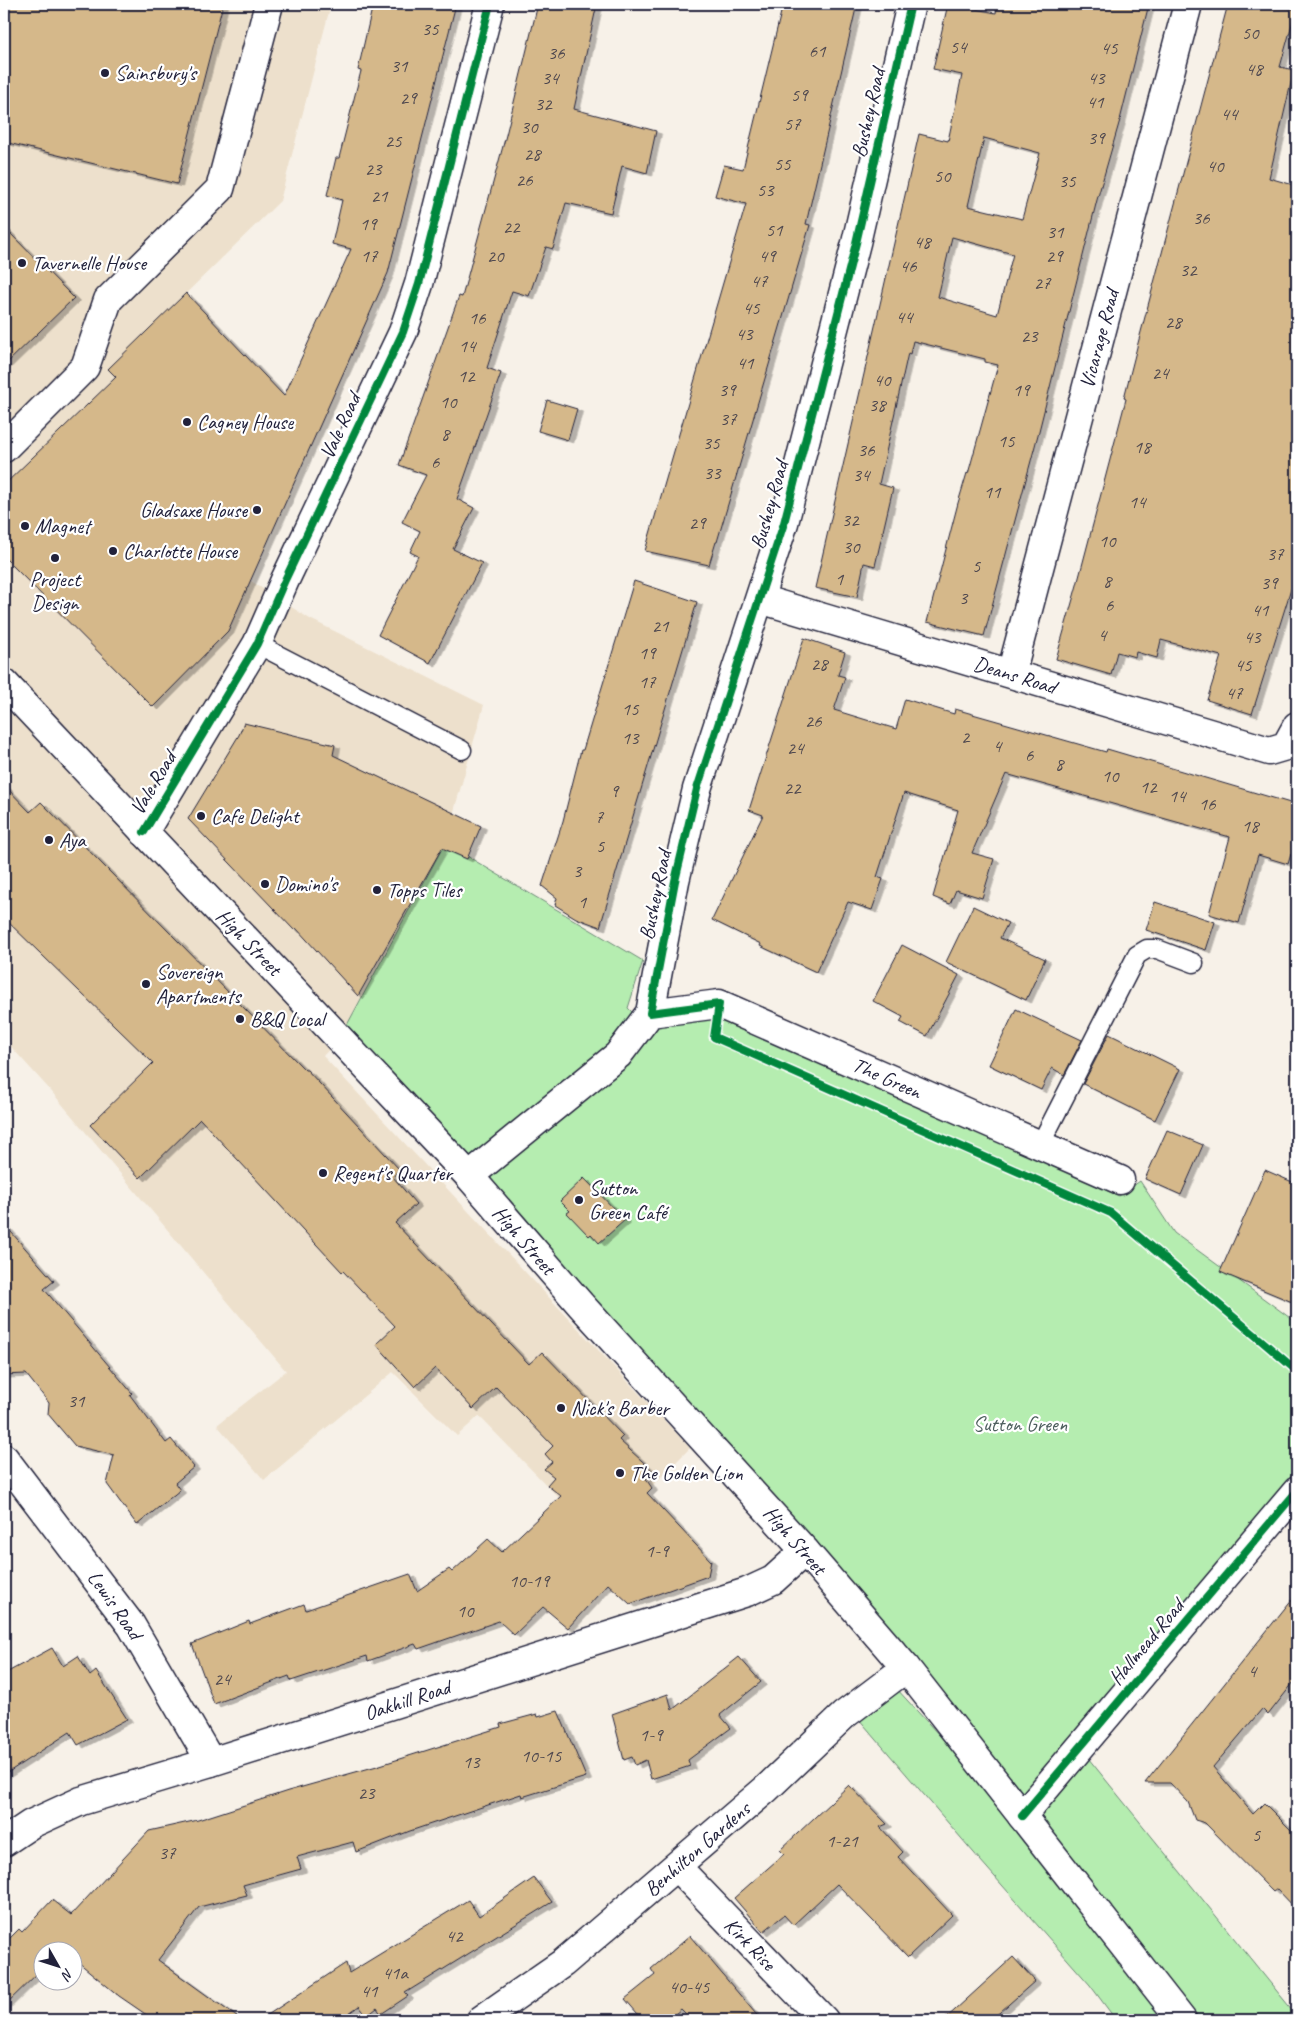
<svg xmlns="http://www.w3.org/2000/svg" width="1301" height="2024" viewBox="0 0 1301 2024" font-family="Caveat,sans-serif">
	<style>
		.built { fill: #ede0cc }
		.green { fill: #b5edb0; stroke: #6c8876 }
		.building { fill: #d5b88a; stroke: #22223b; fill-rule: evenodd; filter: url(#shadow) }
		.lines { fill: none; stroke-linecap: round; stroke-linejoin: round }
		.service-casing { stroke: #22223b; stroke-width: 21 }
		.minor-casing { stroke: #22223b; stroke-width: 31 }
		.tertiary-casing { stroke: #22223b; stroke-width: 31 }
		.secondary-casing { stroke: #22223b; stroke-width: 31 }
		.service { stroke: #fff; stroke-width: 18 }
		.minor { stroke: #fff; stroke-width: 28 }
		.tertiary { stroke: #fff; stroke-width: 28 }
		.secondary { stroke: #fff; stroke-width: 28 }
		.cycleway-casing { stroke: #fff; stroke-width: 11 }
		.cycleway { stroke: #00873e; stroke-width: 8 }
		.poi-dot { fill: #22223b; stroke: #fff; stroke-width: 2 }
		.labels { text-anchor: middle; dominant-baseline: central; stroke-width: 4.5; stroke-linejoin: round; paint-order: stroke }
		.number-label { font-size: 19px; fill: #4f484f }
		.poi-label { font-size: 21px; fill: #22223b; stroke: #fff; text-anchor: start }
		.street-label { font-size: 21px; fill: #22223b; stroke: #fff }
		.park-label { font-size: 21px; fill: #4e5f5e; stroke: #fff }
	</style>
	<defs>
		<filter id="shadow"><feDropShadow dx="5.5" dy="3" stdDeviation="0" flood-color="#0004"/></filter>
	</defs>
	<rect width="100%" height="100%" fill="#f7f1e8"/>
	<filter id="ink" filterUnits="userSpaceOnUse"><feTurbulence type="fractalNoise" baseFrequency=".02" numOctaves="2"/><feDisplacementMap in="SourceGraphic" scale="10" xChannelSelector="R" yChannelSelector="G"/><feConvolveMatrix kernelMatrix="1 2 1 2 8 2 1 2 1" color-interpolation-filters="sRGB"/></filter>
	<g filter="url(#ink)">
		<path class="built" d="M4 4H331L280 201 109 369 116 377 216 545 251 581 310 619 484 705 445 843 340 1038 323 1056 690 1448 599 1539 479 1416 457 1436 393 1372 264 1480 217 1425 286 1371 51 1091 4 1039Z"/>
		<path class="green" d="M445 843 643 961 628 1008 644 1024 699 1017 727 1018 1119 1196 1140 1181 1174 1233 1297 1323V1477L1023 1804 340 1038Z
			M896 1688 1014 1817 1170 2020H1116L1090 1985 980 1860 858 1718Z
			M1084 1753 1297 2016V2020H1191L1030 1818Z"/>
		<path class="building" d="M4 4H223L177 184 4 142Z
			M373 4H456L388 273 228 631 153 707 4 557V485L116 377 108 369 186 293 284 396 351 249 332 244 342 200 327 195 336 158H339L361 71 358 70Z
			M538 4H597L574 109 656 131 647 173 622 166 611 213 566 203 553 249 546 247 529 296 512 291 487 368 501 373 457 499 474 508 453 549 482 563 430 663 378 635 418 556 410 552 420 531 402 522 426 475 399 465 459 296 462 297 506 135Z
			M783 4H857L806 224 810 225 717 542H716L709 565 645 551 746 204 715 196 724 165 743 169Z
			M948 4 996 13 997 4H1149L1120 120 1097 200 1039 431 984 636 927 622 958 503 967 473 968 474 998 365 985 362V359L913 341 910 354 908 353 879 484 893 488 875 566 864 563 857 597 815 588 919 134 948 141 962 75 933 69ZM984 138 1040 153 1022 219 968 206ZM952 237 1013 254 997 315 938 297Z
			M1228 4H1273L1296 10 1280 67 1294 70 1269 178 1297 186V570L1252 714 1207 700 1221 656 1161 640 1157 658 1136 652 1135 657 1117 652 1111 675 1056 659 1077 585 1126 399 1124 398 1137 347Z
			M4 227 74 298 4 366Z
			M547 400 577 409 568 440 538 431Z
			M634 581 697 602 600 927 576 918 555 905 557 898 542 886 563 821 581 750H583Z
			M804 638 845 652 838 675 845 677 834 710 896 729 905 699 954 714 955 709 1106 752 1107 749 1297 805V856L1291 854 1288 864 1258 855 1239 923 1209 914 1230 837 1006 774 972 853 994 859 982 898 956 890 950 904 933 897 958 810 904 793 877 877 883 879 872 910 848 902 816 972 760 946 761 944 712 920 763 815 749 810Z
			M244 723 335 745 333 755 481 826 467 859 442 848 358 996 296 928 294 930 188 819 239 735Z
			M4 785 30 812 41 802 305 1070H307L399 1169 393 1177 416 1204 395 1223 529 1364 542 1352 623 1436 619 1440 653 1471 646 1479 652 1488 647 1493 711 1561 708 1576 630 1604 608 1584 568 1628 543 1607 514 1635 499 1621 418 1649 415 1644 368 1661 367 1656 291 1681 289 1676 214 1704 192 1644 249 1621 250 1624 304 1604 306 1610 410 1574 417 1591 449 1569 452 1572 488 1539 502 1552 561 1496 547 1485 554 1477 544 1469 552 1462 545 1454 553 1446 496 1387 473 1409 435 1368 415 1387 376 1344 395 1326 343 1271 342 1272 200 1119 140 1178 90 1125 153 1063 4 918Z
			M1155 902 1215 922 1206 950 1146 930Z
			M973 906 1008 923 1000 938 1045 959 1026 1000 946 962Z
			M902 945 959 975 927 1036 900 1022 903 1017 873 1001Z
			M1016 1009 1082 1040 1064 1075 1052 1068 1041 1090 989 1065Z
			M1109 1034 1180 1069 1155 1120 1083 1084Z
			M1167 1130 1203 1145 1181 1195 1145 1179Z
			M1265 1170 1297 1184V1304L1220 1272Z
			M584 1178 625 1220 599 1243 591 1234 589 1236 567 1213 570 1211 560 1201Z
			M4 1224 54 1281 44 1289 132 1393 130 1395 166 1443 171 1439 194 1467 175 1483 180 1490 137 1525 107 1484 114 1455 75 1446 48 1414 49 1403 26 1374 4 1375 7 1361 4 1357Z
			M1297 1593V1678L1268 1715 1262 1709 1213 1767 1253 1814 1264 1803 1297 1836V1910L1277 1889 1273 1892 1205 1823 1195 1820 1188 1802 1170 1783H1145Z
			M52 1648 63 1666 78 1656 90 1676 96 1671 127 1719 78 1745 70 1732 4 1775V1674Z
			M739 1657 761 1682 720 1715 731 1728 688 1760 690 1766 651 1779 646 1760 635 1765 632 1757 624 1760 612 1714 668 1694 672 1710Z
			M558 1711 586 1777 522 1797 521 1794 410 1831 356 1852 353 1842 297 1857 301 1869 243 1885 247 1895 199 1907 158 1960 241 2020H154L119 1996 72 1957V1952L63 1950 61 1952H42V1969L4 2006V1944L19 1929 22 1932 52 1900 71 1915 149 1831 198 1820 288 1791 377 1766 501 1727 500 1724 537 1714 538 1717Z
			M849 1785 887 1824 880 1827 903 1852 898 1857 952 1915 908 1957 837 1884 793 1925 784 1915 763 1932 734 1898 784 1854 780 1850Z
			M534 1878 552 1902 405 1993 408 1996 381 2014 377 2008 367 2016 359 2006 339 2020H260L346 1963 349 1973 468 1900 479 1916Z
			M690 1936 761 2020H692L681 2009 668 2020H643L625 1999 655 1975 651 1969Z
			M1013 1957 1035 1981 991 2020H944Z"/>
		<g class="lines">
			<defs>
				<path id="service" d="M257 644 462 750
					M1040 1145 1137 955 1147 949H1157L1194 963"/>
				<path id="minor" d="M4 448 85 367 108 300 220 189 269 4
					M760 599 1269 751 1286 746 1297 726
					M1011 674 1188 4
					M144 832 257 644 285 580 403 332 419 284 490 4
					M650 1013 719 1004 1120 1180
					M469 1176 618 1055 650 1013 675 881 697 789 784 523 856 243 911 4
					M4 1458 131 1625 211 1762
					M1022 1816 1297 1491
					M677 1867 824 2020
					M481 2020 563 1963 766 1789 844 1715 906 1668"/>
				<path id="tertiary" d="M4 1842 31 1824 81 1801 211 1762 747 1592 773 1580 805 1551"/>
				<path id="secondary" d="M4 683 469 1176 581 1305 805 1551 906 1668 1182 2020"/>
			</defs>
			<use href="#service" class="service-casing"/>
			<use href="#minor" class="minor-casing"/>
			<use href="#tertiary" class="tertiary-casing"/>
			<use href="#secondary" class="secondary-casing"/>
			<use href="#service" class="service"/>
			<use href="#minor" class="minor"/>
			<use href="#tertiary" class="tertiary"/>
			<use href="#secondary" class="secondary"/>
			<defs>
				<path id="cycleway" d="M911 4 856 243 784 523 697 789 675 881 650 1013 719 1004 714 1037 1111 1213 1297 1371
					M144 832 257 644 285 580 403 332 419 284 490 4
					M1022 1816 1297 1491"/>
			</defs>
			<use href="#cycleway" class="cycleway-casing"/>
			<use href="#cycleway" class="cycleway"/>
		</g>
	</g>
	<g class="poi-dot">
		<circle cx="105" cy="73" r="5"/>
		<circle cx="22" cy="263" r="5"/>
		<circle cx="187" cy="422" r="5"/>
		<circle cx="257" cy="510" r="5"/>
		<circle cx="25" cy="526" r="5"/>
		<circle cx="113" cy="551" r="5"/>
		<circle cx="55" cy="558" r="5"/>
		<circle cx="201" cy="816" r="5"/>
		<circle cx="49" cy="840" r="5"/>
		<circle cx="265" cy="884" r="5"/>
		<circle cx="377" cy="890" r="5"/>
		<circle cx="146" cy="984" r="5"/>
		<circle cx="240" cy="1019" r="5"/>
		<circle cx="323" cy="1173" r="5"/>
		<circle cx="579" cy="1200" r="5"/>
		<circle cx="561" cy="1408" r="5"/>
		<circle cx="620" cy="1473" r="5"/>
	</g>
	<g class="labels">
		<g class="number-label">
			<text x="430" y="29">35</text>
			<text x="1250" y="33">50</text>
			<text x="958" y="47">54</text>
			<text x="1109" y="48">45</text>
			<text x="817" y="51">61</text>
			<text x="556" y="53">36</text>
			<text x="399" y="66">31</text>
			<text x="1254" y="69">48</text>
			<text x="550" y="78">34</text>
			<text x="1096" y="78">43</text>
			<text x="799" y="95">59</text>
			<text x="408" y="98">29</text>
			<text x="1095" y="102">41</text>
			<text x="543" y="104">32</text>
			<text x="1229" y="114">44</text>
			<text x="792" y="124">57</text>
			<text x="529" y="127">30</text>
			<text x="1096" y="138">39</text>
			<text x="393" y="141">25</text>
			<text x="532" y="154">28</text>
			<text x="782" y="164">55</text>
			<text x="1215" y="166">40</text>
			<text x="373" y="169">23</text>
			<text x="942" y="176">50</text>
			<text x="524" y="180">26</text>
			<text x="1067" y="181">35</text>
			<text x="765" y="190">53</text>
			<text x="379" y="196">21</text>
			<text x="1201" y="218">36</text>
			<text x="368" y="224">19</text>
			<text x="511" y="227">22</text>
			<text x="774" y="230">51</text>
			<text x="1055" y="232">31</text>
			<text x="922" y="242">48</text>
			<text x="369" y="256">17</text>
			<text x="495" y="256">20</text>
			<text x="767" y="256">49</text>
			<text x="1054" y="256">29</text>
			<text x="908" y="266">46</text>
			<text x="1188" y="270">32</text>
			<text x="759" y="281">47</text>
			<text x="1042" y="283">27</text>
			<text x="751" y="308">45</text>
			<text x="904" y="317">44</text>
			<text x="477" y="318">16</text>
			<text x="1173" y="322">28</text>
			<text x="744" y="334">43</text>
			<text x="1029" y="336">23</text>
			<text x="467" y="346">14</text>
			<text x="745" y="363">41</text>
			<text x="1160" y="373">24</text>
			<text x="466" y="376">12</text>
			<text x="882" y="380">40</text>
			<text x="727" y="390">39</text>
			<text x="1021" y="390">19</text>
			<text x="448" y="402">10</text>
			<text x="877" y="405">38</text>
			<text x="728" y="419">37</text>
			<text x="445" y="434">8</text>
			<text x="1006" y="441">15</text>
			<text x="711" y="443">35</text>
			<text x="1142" y="447">18</text>
			<text x="866" y="450">36</text>
			<text x="435" y="462">6</text>
			<text x="712" y="473">33</text>
			<text x="861" y="475">34</text>
			<text x="992" y="492">11</text>
			<text x="1137" y="502">14</text>
			<text x="850" y="520">32</text>
			<text x="697" y="523">29</text>
			<text x="1107" y="541">10</text>
			<text x="851" y="547">30</text>
			<text x="1275" y="554">37</text>
			<text x="976" y="566">5</text>
			<text x="839" y="579">1</text>
			<text x="1107" y="581">8</text>
			<text x="1269" y="583">39</text>
			<text x="963" y="598">3</text>
			<text x="1109" y="605">6</text>
			<text x="1260" y="610">41</text>
			<text x="660" y="626">21</text>
			<text x="1102" y="635">4</text>
			<text x="1252" y="637">43</text>
			<text x="647" y="653">19</text>
			<text x="819" y="664">28</text>
			<text x="1243" y="665">45</text>
			<text x="647" y="682">17</text>
			<text x="1234" y="693">47</text>
			<text x="630" y="709">15</text>
			<text x="813" y="721">26</text>
			<text x="965" y="737">2</text>
			<text x="630" y="738">13</text>
			<text x="997" y="746">4</text>
			<text x="795" y="748">24</text>
			<text x="1029" y="755">6</text>
			<text x="1059" y="764">8</text>
			<text x="1110" y="776">10</text>
			<text x="1148" y="787">12</text>
			<text x="792" y="788">22</text>
			<text x="614" y="791">9</text>
			<text x="1177" y="796">14</text>
			<text x="1207" y="804">16</text>
			<text x="599" y="817">7</text>
			<text x="1250" y="826">18</text>
			<text x="600" y="846">5</text>
			<text x="577" y="871">3</text>
			<text x="582" y="902">1</text>
			<text x="76" y="1401">31</text>
			<text x="657" y="1551">1-9</text>
			<text x="529" y="1581">10-19</text>
			<text x="465" y="1611">10</text>
			<text x="1252" y="1671">4</text>
			<text x="222" y="1679">24</text>
			<text x="651" y="1735">1-9</text>
			<text x="541" y="1756">10-15</text>
			<text x="471" y="1762">13</text>
			<text x="366" y="1793">23</text>
			<text x="1256" y="1835">5</text>
			<text x="842" y="1841">1-21</text>
			<text x="167" y="1853">37</text>
			<text x="454" y="1936">42</text>
			<text x="395" y="1973">41a</text>
			<text x="689" y="1987">40-45</text>
			<text x="369" y="1991">41</text>
		</g>
		<g class="poi-label">
			<text x="115" y="73">Sainsbury's</text>
			<text x="32" y="263">Tavernelle House</text>
			<text x="197" y="422">Cagney House</text>
			<text x="247" y="510" text-anchor="end">Gladsaxe House</text>
			<text x="35" y="526">Magnet</text>
			<text x="123" y="551">Charlotte House</text>
			<text x="55" y="579" text-anchor="middle">Project<tspan x="55" dy="24">Design</tspan></text>
			<text x="211" y="816">Cafe Delight</text>
			<text x="59" y="840">Aya</text>
			<text x="275" y="884">Domino's</text>
			<text x="387" y="890">Topps Tiles</text>
			<text x="156" y="972">Sovereign<tspan x="156" dy="24">Apartments</tspan></text>
			<text x="250" y="1019">B&amp;Q Local</text>
			<text x="333" y="1173">Regent's Quarter</text>
			<text x="589" y="1188">Sutton<tspan x="589" dy="24">Green Café</tspan></text>
			<text x="571" y="1408">Nick's Barber</text>
			<text x="630" y="1473">The Golden Lion</text>
		</g>
		<g class="street-label">
			<text transform="translate(868 113) rotate(-77)">Bushey Road</text>
			<text transform="translate(1099 339) rotate(-75)">Vicarage Road</text>
			<text transform="translate(340 426) rotate(-65)">Vale Road</text>
			<text transform="translate(769 505) rotate(-74)">Bushey Road</text>
			<text transform="translate(1015 675) rotate(17)">Deans Road</text>
			<text transform="translate(153 783) rotate(-59)">Vale Road</text>
			<text transform="translate(655 895) rotate(-78)">Bushey Road</text>
			<text transform="translate(249 942) rotate(46)">High Street</text>
			<text transform="translate(887 1078) rotate(24)">The Green</text>
			<text transform="translate(524 1240) rotate(49)">High Street</text>
			<text transform="translate(795 1540) rotate(49)">High Street</text>
			<text transform="translate(115 1605) rotate(55)">Lewis Road</text>
			<text transform="translate(1146 1642) rotate(-50)">Hallmead Road</text>
			<text transform="translate(407 1700) rotate(-18)">Oakhill Road</text>
			<text transform="translate(697 1849) rotate(-41)">Benhilton Gardens</text>
			<text transform="translate(750 1944) rotate(46)">Kirk Rise</text>
		</g>
		<g class="park-label">
			<text x="1020" y="1424">Sutton Green</text>
		</g>
	</g>
	<rect width="1301" height="2024" fill="none" stroke="#fff" stroke-width="20"/>
	<rect x="10" y="10" width="1281" height="2004" fill="none" stroke="#22223b" stroke-width="2" filter="url(#ink)"/>
	<g transform="translate(58 1966) rotate(129)"><circle r="24" fill="#ffffff" stroke="#a7a7b1"/>
	<path d="M0-4L9 19L0 12L-9 19Z" fill="#22223b"/>
	<text y="-8" font-size="14" font-weight="bold" text-anchor="middle" fill="#22223b">N</text>
	</g>
</svg>
